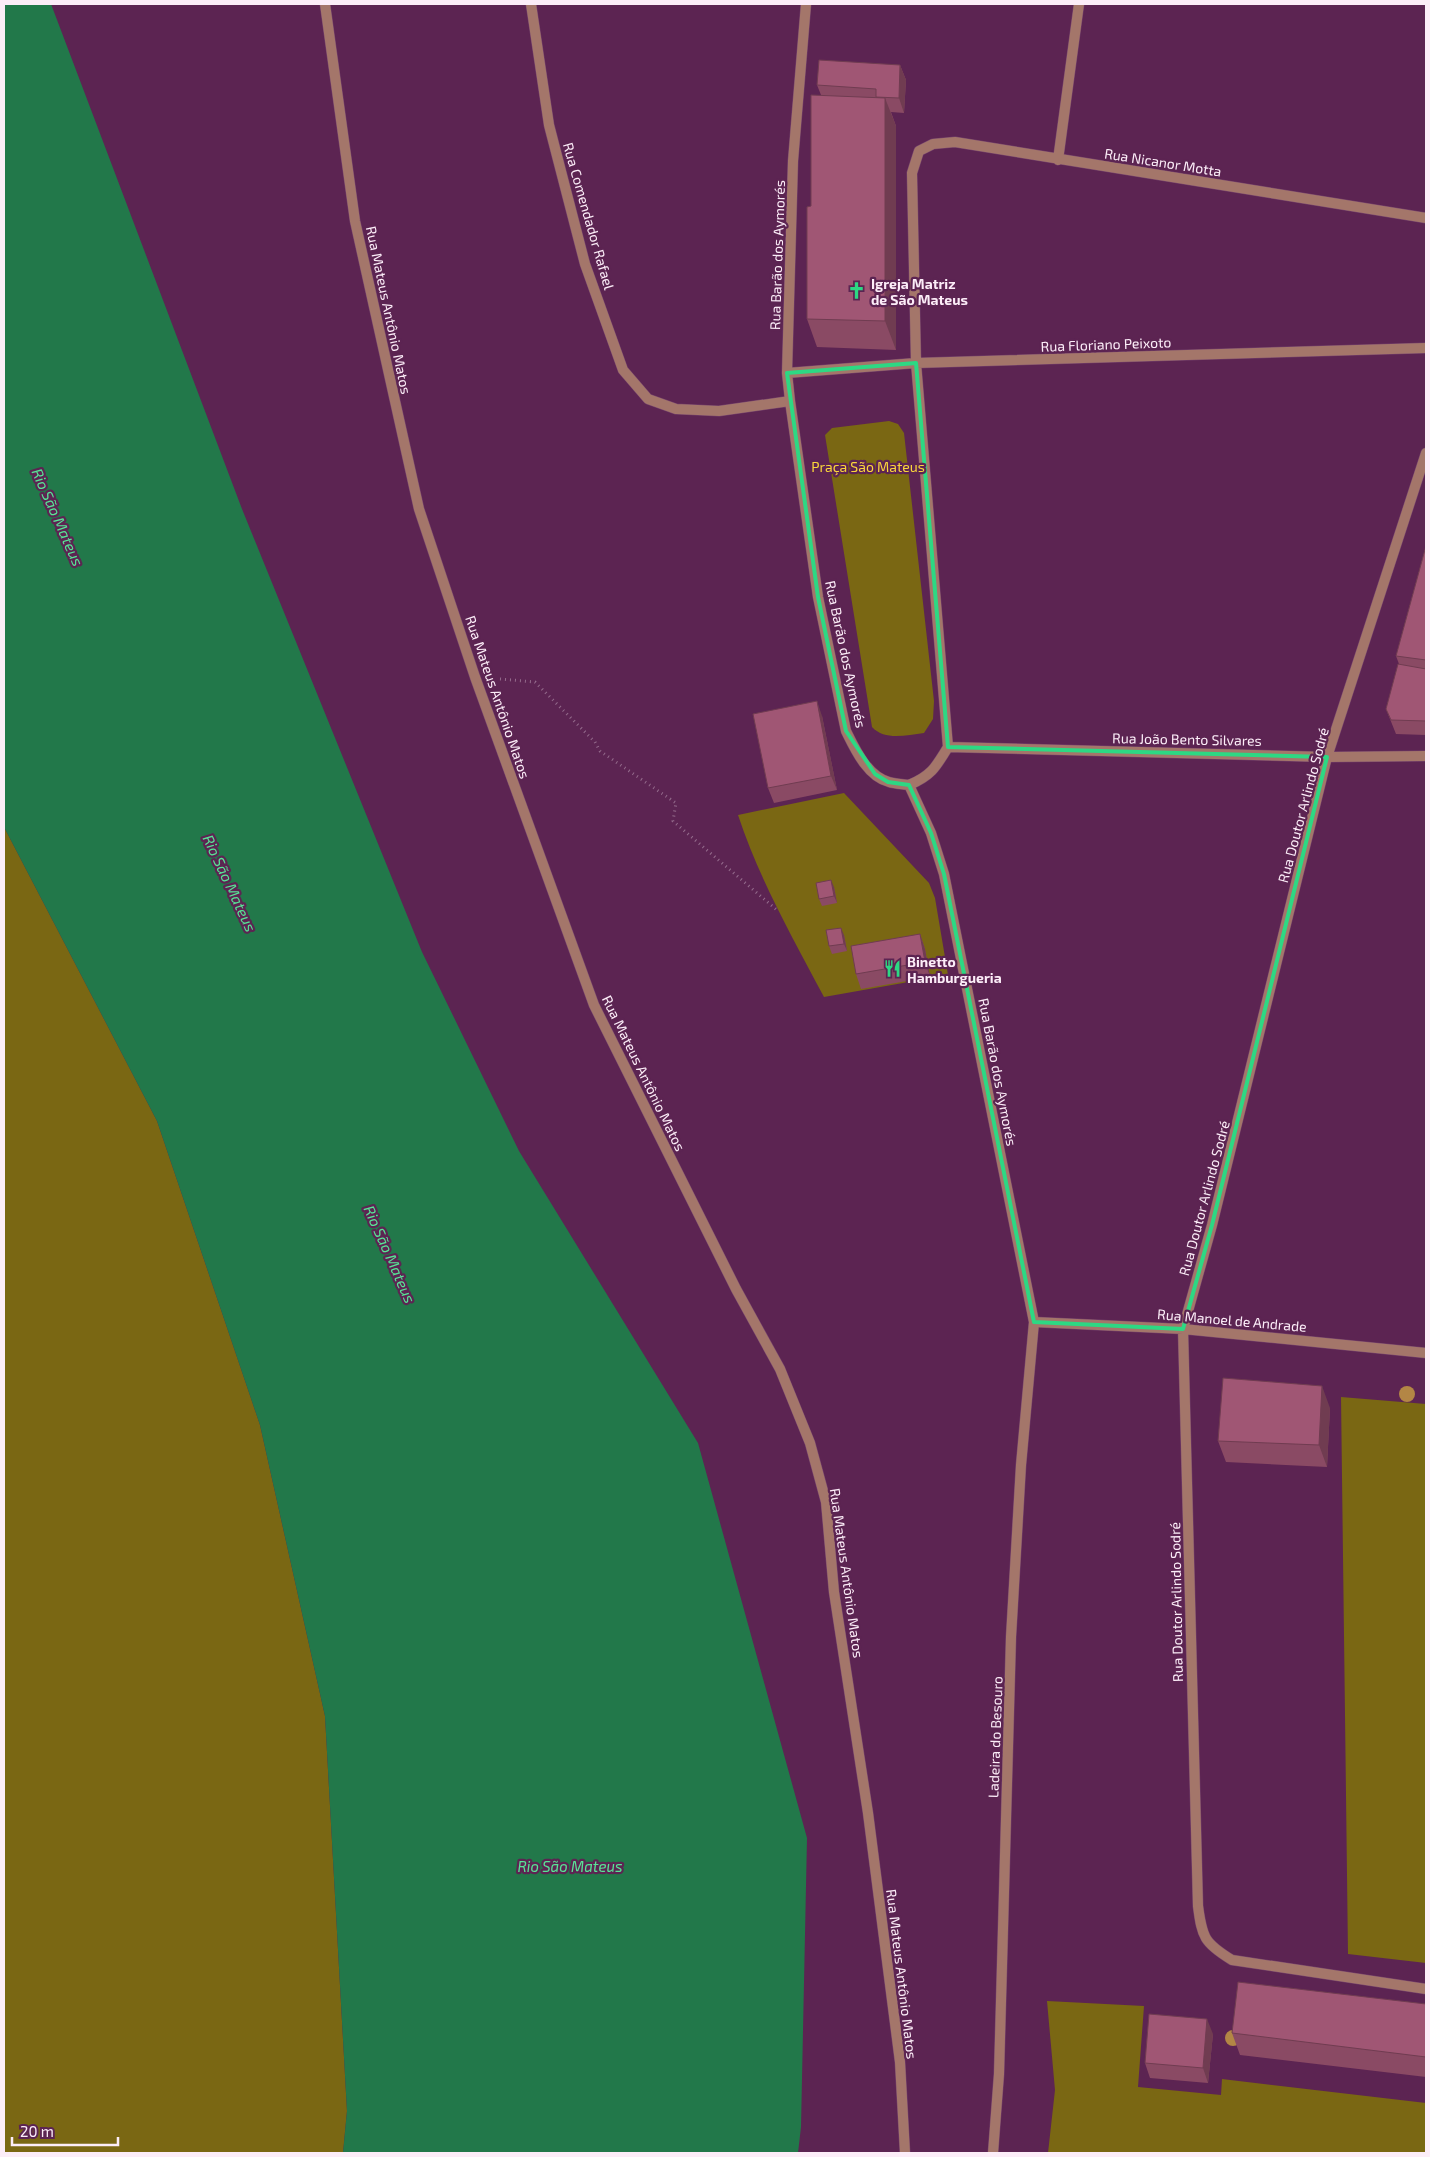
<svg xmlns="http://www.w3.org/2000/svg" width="1430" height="2157" viewBox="0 0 1430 2157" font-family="'Exo 2',sans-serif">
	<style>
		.green { fill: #7a6713 }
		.water { fill: #22784a }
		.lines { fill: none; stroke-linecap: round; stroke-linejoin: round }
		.minor-casing { stroke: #76446d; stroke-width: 11 }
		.path { stroke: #946b8c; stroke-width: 3; stroke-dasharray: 1 4; stroke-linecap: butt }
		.minor { stroke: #a4766a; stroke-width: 10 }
		.tree { fill: #b38645 }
		.wall { fill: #8a4a64 }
		.shaded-wall { fill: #703c51 }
		.building { fill: #a05674; stroke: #703c51 }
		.marked { fill: none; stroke: #2dd883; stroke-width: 4; stroke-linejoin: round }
		.labels { text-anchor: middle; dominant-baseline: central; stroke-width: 4.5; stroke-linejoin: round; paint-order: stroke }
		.street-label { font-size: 14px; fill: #fcedf8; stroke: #5c2452 }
		.poi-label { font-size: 14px; font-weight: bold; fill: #fcedf8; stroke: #5c2452; text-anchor: start }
		.park-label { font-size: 14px; fill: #fbd73b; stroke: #5c2452 }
		.water-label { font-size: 15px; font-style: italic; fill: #58e596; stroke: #5c2452 }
	</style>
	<rect width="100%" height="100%" fill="#5c2452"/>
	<path class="green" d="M889 421 898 424 904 433 934 701 933 719 924 733C906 735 885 741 872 727L825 435 832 428Z
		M844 793 929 883 935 898 948 975 824 997C793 938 759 879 738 815Z
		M4 827 157 1121 260 1425 325 1716 347 2111 343 2153H4Z
		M1341 1397 1426 1404V1963L1348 1954Z
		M1047 2001 1144 2006 1138 2087 1221 2095 1222 2079 1426 2103V2153H1048L1055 2090Z"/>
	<path class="water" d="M4 4H51L242 509 422 952 519 1151 698 1443 807 1838 801 2127 798 2153H343L347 2111 325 1716 260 1425 157 1121 4 827Z"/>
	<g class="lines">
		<defs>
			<path id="minor" d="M325 4 355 221 419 509 475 677 594 1005 736 1289 780 1369 810 1443 826 1502 834 1592 868 1813 900 2062 905 2153
				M531 4 549 125 585 264 623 370 648 399 676 409 719 411 790 401
				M806 4 793 161 787 373 790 401 818 597 846 731C855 749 867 776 889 782 895 784 903 784 909 785
				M1058 160 1079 4
				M787 373 916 363 1426 348
				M1426 453 1327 757 1212 1225 1183 1329 1198 1906C1202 1937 1204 1943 1232 1960L1426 1989
				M948 747 1327 757 1426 756
				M909 785 931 833 944 874 1034 1322 1021 1465 1011 1637 999 2074 993 2153
				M909 785C931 776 936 767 948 747L916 363 912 173 919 151 933 144 955 142 1426 218
				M1034 1322 1183 1329 1426 1353"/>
		</defs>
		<use href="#minor" class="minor-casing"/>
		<path class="path" d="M500 679 535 682 595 742 600 751 676 803 673 821 778 911"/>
		<use href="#minor" class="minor"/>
	</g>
	<g class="tree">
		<circle cx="1407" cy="1394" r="8"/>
		<circle cx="1233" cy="2038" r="8"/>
	</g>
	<path class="wall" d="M900 65 906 80 904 113 891 112 896 126V350L817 347 807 319 811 206 821 95 817 85Z
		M1426 546V735L1396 734 1386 709 1399 664 1396 656Z
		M822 716 837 790 774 803 768 788Z
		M834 887 837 903 822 906 819 899Z
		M920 934 925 949 930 977 861 989 856 974Z
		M844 935 847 951 832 954 829 946Z
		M1330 1408 1327 1467 1226 1462 1218 1441Z
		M1426 2004V2077L1240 2055 1232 2033Z
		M1213 2034 1208 2083 1150 2078 1145 2063Z"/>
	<path class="shaded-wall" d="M900 65 906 80 904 113 899 98Z
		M885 98 896 126V350L885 321Z
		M817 701 822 716 837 790 831 776Z
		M831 880 834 887 837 903 834 896Z
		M841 928 844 935 847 951 844 944Z
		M920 934 925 949 930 977 925 962Z
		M1322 1386 1330 1408 1327 1467 1319 1445Z
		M1207 2019 1213 2034 1208 2083 1203 2068Z"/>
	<path class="building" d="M819 60 900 65 899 98 876 97V89L817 85Z
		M811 95 885 98V321L807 319V207L811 206Z
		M1426 546V660L1396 656Z
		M1398 664 1426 669V721L1391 720 1386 709Z
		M817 701 831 776 768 788 753 714Z
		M831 880 834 896 819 899 816 883Z
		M841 928 844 944 829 946 826 930Z
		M920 934 925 962 856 974 851 946Z
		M1223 1378 1322 1386 1319 1445 1218 1441Z
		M1238 1982 1426 2004V2057L1232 2033Z
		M1149 2014 1207 2019 1203 2068 1145 2063Z"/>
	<path class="marked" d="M916 363 948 747 1327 757 1212 1225 1183 1329 1034 1322 944 874 931 833 909 785 888 782 875 774 846 731 818 597 787 373Z"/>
	<defs>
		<symbol id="church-bare" viewBox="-9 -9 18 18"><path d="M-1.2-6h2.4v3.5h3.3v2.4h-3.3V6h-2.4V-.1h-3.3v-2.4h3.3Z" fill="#2dd883" stroke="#5c2452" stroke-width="2.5" paint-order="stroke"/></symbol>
		<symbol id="restaurant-bare" viewBox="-9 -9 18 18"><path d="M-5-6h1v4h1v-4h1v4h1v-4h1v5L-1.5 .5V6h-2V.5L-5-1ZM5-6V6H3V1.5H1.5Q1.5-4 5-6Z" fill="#2dd883" stroke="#5c2452" stroke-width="2.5" paint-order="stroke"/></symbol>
	</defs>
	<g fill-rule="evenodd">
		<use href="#church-bare" x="844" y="278" width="25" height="25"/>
		<use href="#restaurant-bare" x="880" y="956" width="25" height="25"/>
	</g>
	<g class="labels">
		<g class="street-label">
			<text transform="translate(1163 162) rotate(9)">Rua Nicanor Motta</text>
			<text transform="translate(589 216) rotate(74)">Rua Comendador Rafael</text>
			<text transform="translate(777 255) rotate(-88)">Rua Barão dos Aymorés</text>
			<text transform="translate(389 310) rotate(78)">Rua Mateus Antônio Matos</text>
			<text transform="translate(1106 344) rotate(-2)">Rua Floriano Peixoto</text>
			<text transform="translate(846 654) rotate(78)">Rua Barão dos Aymorés</text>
			<text transform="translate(498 697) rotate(71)">Rua Mateus Antônio Matos</text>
			<text transform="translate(1187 739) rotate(1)">Rua João Bento Silvares</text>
			<text transform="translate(1303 805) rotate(-75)">Rua Doutor Arlindo Sodré</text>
			<text transform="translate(998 1072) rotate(79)">Rua Barão dos Aymorés</text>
			<text transform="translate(644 1073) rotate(64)">Rua Mateus Antônio Matos</text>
			<text transform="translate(1204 1198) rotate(-75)">Rua Doutor Arlindo Sodré</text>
			<text transform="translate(1232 1320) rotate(5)">Rua Manoel de Andrade</text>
			<text transform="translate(847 1573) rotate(82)">Rua Mateus Antônio Matos</text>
			<text transform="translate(1176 1602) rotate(-91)">Rua Doutor Arlindo Sodré</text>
			<text transform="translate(995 1737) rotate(-88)">Ladeira do Besouro</text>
			<text transform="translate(902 1974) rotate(83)">Rua Mateus Antônio Matos</text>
		</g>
		<g class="poi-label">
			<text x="871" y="283">Igreja Matriz<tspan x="871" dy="16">de São Mateus</tspan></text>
			<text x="907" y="961">Binetto<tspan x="907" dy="16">Hamburgueria</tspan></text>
		</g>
		<g class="park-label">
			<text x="868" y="466">Praça São Mateus</text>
		</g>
		<g class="water-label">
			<text transform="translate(58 517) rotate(66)">Rio São Mateus</text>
			<text transform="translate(230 883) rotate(65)">Rio São Mateus</text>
			<text transform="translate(390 1254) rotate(66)">Rio São Mateus</text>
			<text x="570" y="1866">Rio São Mateus</text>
		</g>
	</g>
	<rect width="1430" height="2157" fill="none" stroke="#fcedf8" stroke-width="10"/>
	<path d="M12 2137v8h106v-8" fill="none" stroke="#fcedf8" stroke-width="2.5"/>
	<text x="20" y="2137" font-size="15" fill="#fcedf8" stroke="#5c2452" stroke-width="4" paint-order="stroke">20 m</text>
</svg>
